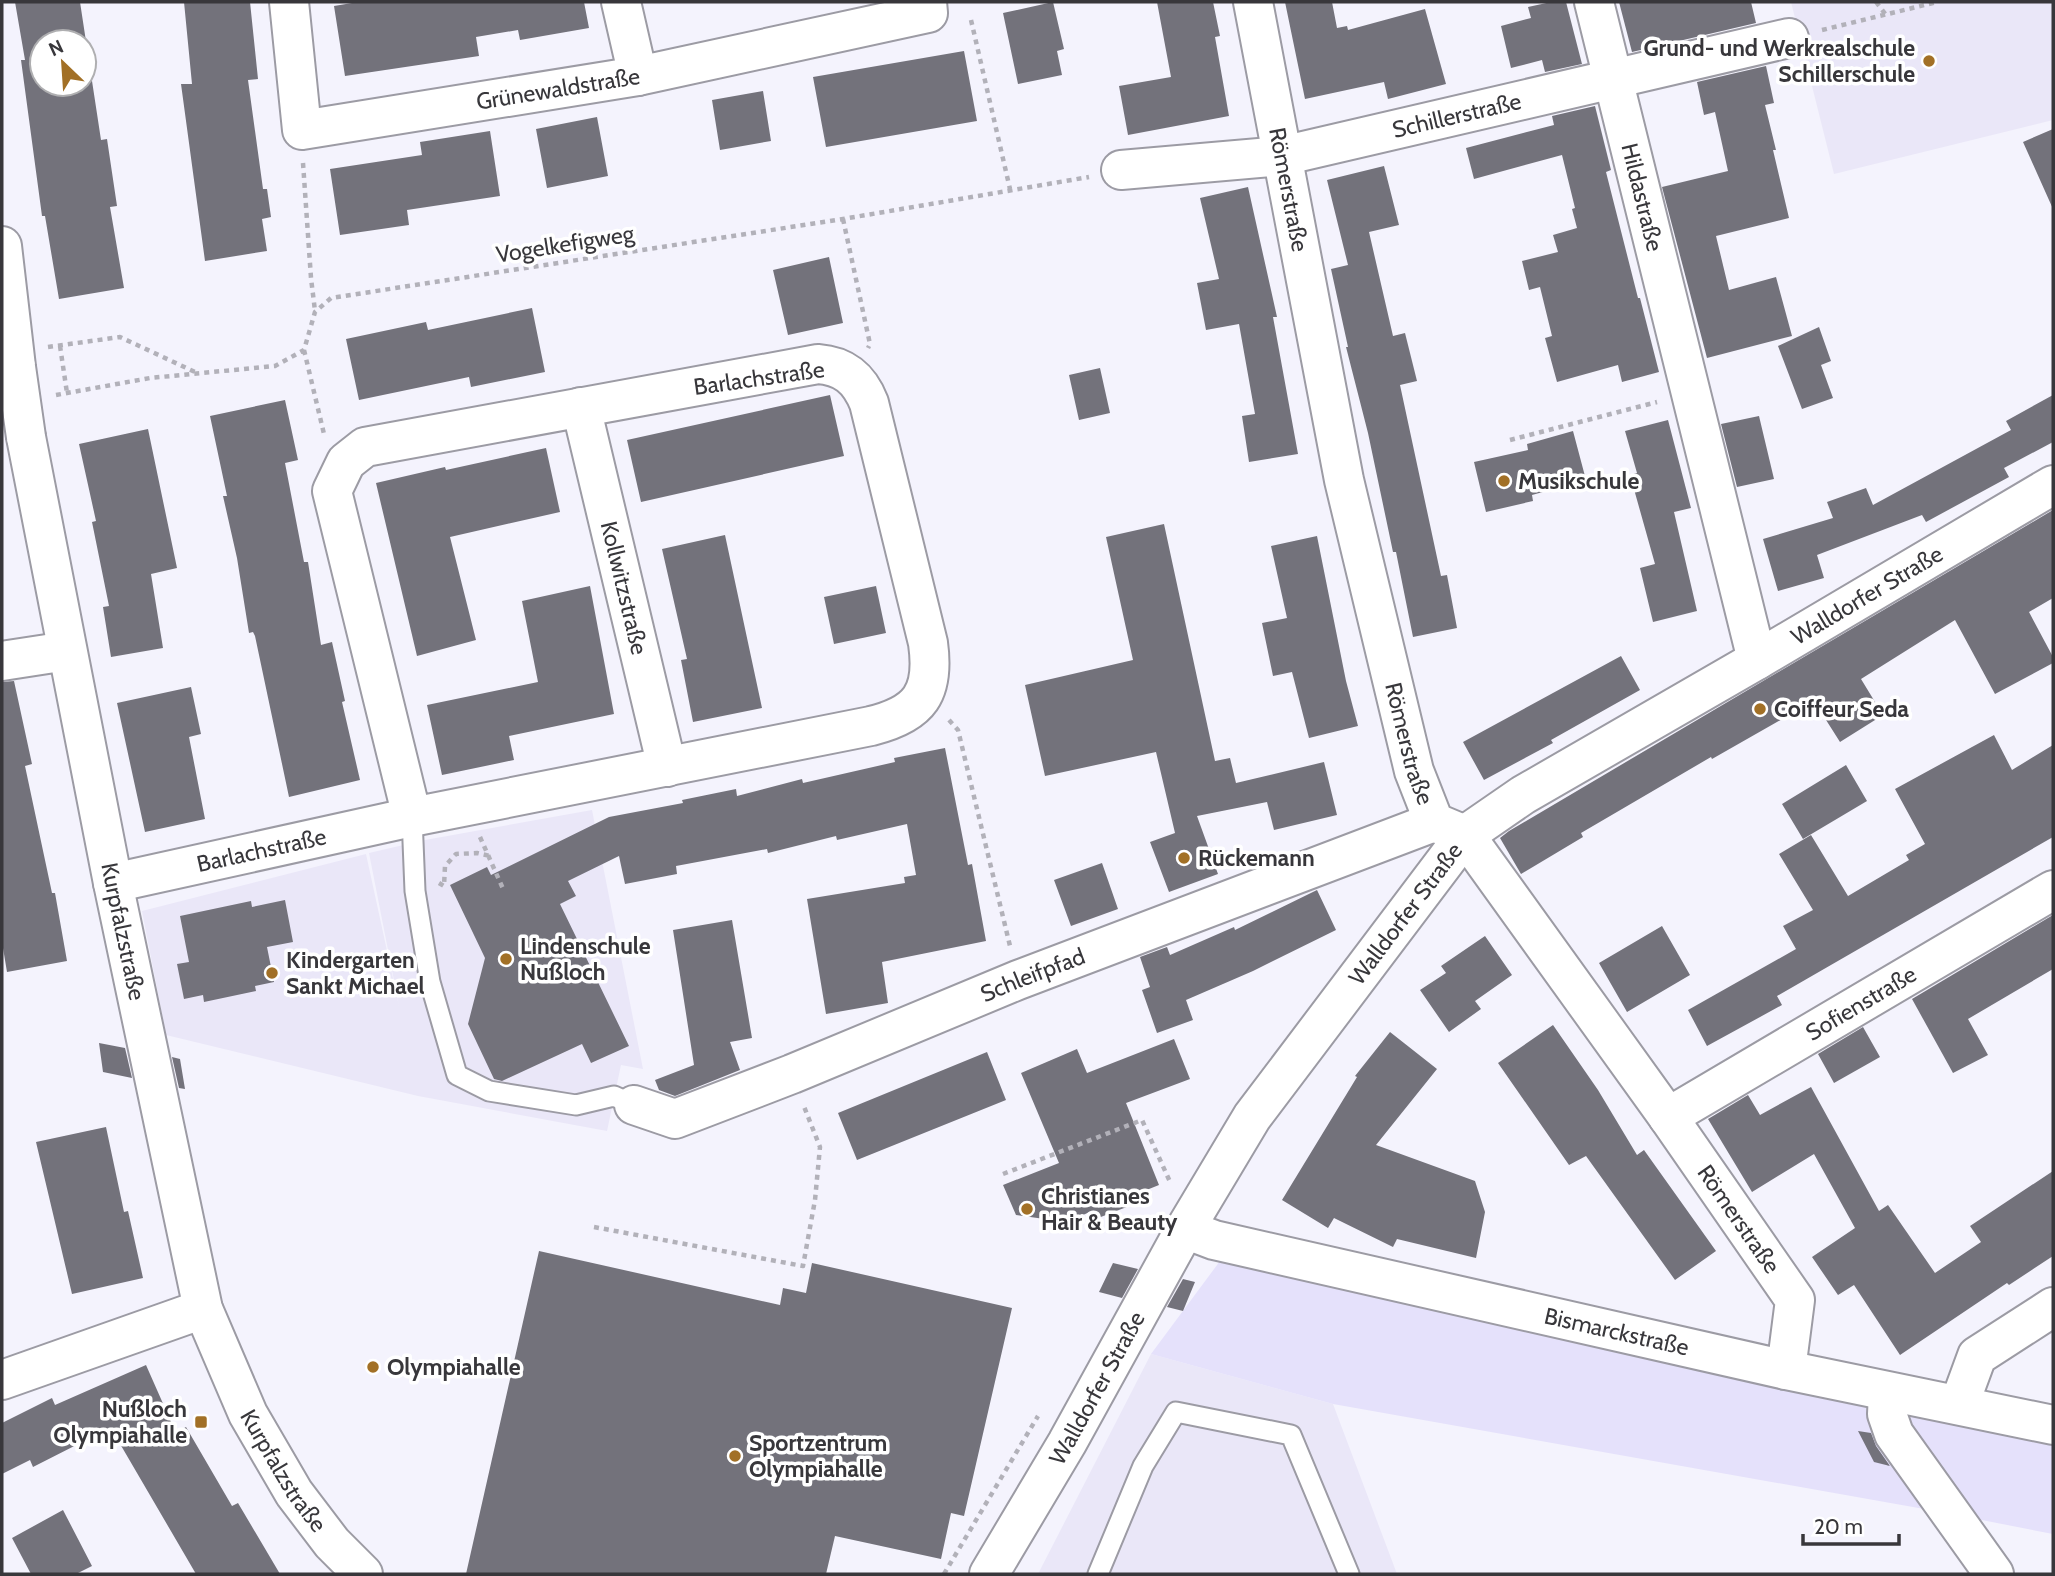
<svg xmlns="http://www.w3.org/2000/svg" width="2055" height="1576" viewBox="0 0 2055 1576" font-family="Cabin,sans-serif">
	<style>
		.built { fill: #eae7f8 }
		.green { fill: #e5e1fb }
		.building { fill: #73727b; fill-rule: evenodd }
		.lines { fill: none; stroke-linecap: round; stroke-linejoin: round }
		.service-casing { stroke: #9c9ba4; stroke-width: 23 }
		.minor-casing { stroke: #9c9ba4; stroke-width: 42 }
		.tertiary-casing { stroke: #9c9ba4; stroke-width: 42 }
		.path { stroke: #b2b1b9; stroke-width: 4.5; stroke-dasharray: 5 5; stroke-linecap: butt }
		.service { stroke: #fff; stroke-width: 19 }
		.minor { stroke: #fff; stroke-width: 38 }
		.tertiary { stroke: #fff; stroke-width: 38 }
		.minor-bridge-casing { stroke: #9c9ba4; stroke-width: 42; stroke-linecap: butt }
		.minor-bridge { stroke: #fff; stroke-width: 38 }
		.poi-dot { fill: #a27026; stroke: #fff; stroke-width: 2.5 }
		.labels { text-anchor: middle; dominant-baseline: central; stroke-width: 7; stroke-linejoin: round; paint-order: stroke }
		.poi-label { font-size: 23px; font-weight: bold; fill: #38373b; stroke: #fff; text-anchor: start }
		.street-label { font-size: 23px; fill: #38373b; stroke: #fff }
	</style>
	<rect width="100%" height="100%" fill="#f4f3fd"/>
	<path class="built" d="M1791 2H2053V120L1834 174Z
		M592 810 643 1069 621 1065 607 1131 418 1096 166 1035 142 911 366 854 399 1006 369 853 425 840Z
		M1151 1354 1333 1404 1397 1574H1038Z"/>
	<path class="green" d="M1220 1261 2053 1442V1534L1941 1512 1333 1404 1151 1354Z"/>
	<path class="building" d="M15 2H80L101 140 107 139 117 206 110 207 124 288 59 299 45 216H42L21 60H25ZM42 42H84V84H42Z
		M184 2H250L258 79 248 80 263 189H267L271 217 262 219 267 251 205 261 181 84H192Z
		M358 2H584L589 28 520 40 518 30 476 37 479 56 345 76 334 6Z
		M1053 2 1064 49 1057 51 1062 75 1018 84 1003 13Z
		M1157 2H1213L1220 36 1215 37 1229 116 1128 135 1119 86 1171 77Z
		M1285 2H1332L1337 28 1347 26 1348 30 1425 9 1446 84 1388 99 1384 82 1305 99Z
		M1551 2H1566L1582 64 1545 72 1542 60 1511 68 1501 26 1531 18 1528 7Z
		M1619 2H1751L1756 23 1632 52Z
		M964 51 977 121 826 147 813 77Z
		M1766 66 1774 103 1765 105 1776 150H1773L1789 218 1716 236 1729 290 1776 277 1792 336 1707 358 1662 187 1728 171 1715 112 1704 115 1697 82Z
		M763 91 771 141 720 150 712 100Z
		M1595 106 1611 170 1606 172 1638 298H1640L1659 372 1622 382 1618 365 1557 382 1545 338 1552 336 1540 287 1529 290 1522 261 1558 252 1553 235 1577 228 1572 209 1575 208 1562 155 1474 179 1466 148 1554 125 1552 116Z
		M597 117 608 176 547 188 536 129Z
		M2053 129V209L2023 142Z
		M490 131 500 196 407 210 409 225 340 235 330 169 422 155 420 142Z
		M1384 166 1399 225 1369 232 1393 336 1405 333 1417 381 1400 385 1441 576 1447 575 1457 628 1413 637 1396 552H1393L1368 433 1346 347H1348L1331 269 1348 265 1327 180Z
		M1248 187 1277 317H1273L1298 454 1249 462 1242 416 1255 414 1239 324 1206 330 1197 283 1219 279 1200 198Z
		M829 257 843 323 788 335 773 270Z
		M532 308 545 372 471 387 469 377 359 400 346 339 426 322 428 330Z
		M1819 327 1831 361 1821 365 1833 398 1802 409 1778 346Z
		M1100 368 1110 413 1079 420 1069 375Z
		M830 395 844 456 641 502 627 440Z
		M2053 395V442L2004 468 2009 477 1926 522 1922 515 1817 555 1824 578 1778 591 1763 539 1833 518 1827 502 1866 488 1873 505 2011 430 2006 421Z
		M285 400 298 460 285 463 304 562H308L321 645 332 642 345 701 342 702 360 780 289 797 255 636 253 632 249 633 237 558 223 496H227L210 416Z
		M1759 416 1774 479 1737 487 1721 424Z
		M1668 420 1691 508 1674 512 1697 611 1653 622 1640 568 1655 564 1630 475 1637 473 1625 431Z
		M148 429 177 568 151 574 163 648 111 657 103 607 109 606 92 522 96 521 79 444Z
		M1573 431 1586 480 1532 495 1533 501 1486 512 1474 462 1528 450 1527 444Z
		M546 448 560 512 450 537 476 640 417 656 376 483 445 467 446 470Z
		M2053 510V598L2029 612 2053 657V663L1995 694 1955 620 1861 679 1883 715 1840 742 1814 701 1712 759 1711 757 1581 833 1583 837 1521 874 1500 838 1509 831Z
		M1164 524 1215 761 1230 758 1236 783 1324 762 1337 815 1274 830 1267 802 1197 816 1218 874 1169 892 1150 842 1175 833 1156 752 1045 776 1025 685 1133 660 1106 537Z
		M725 535 762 708 693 722 681 660 687 659 662 549Z
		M1317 536 1346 681 1358 726 1309 738 1292 672 1273 676 1262 623 1287 618 1271 546Z
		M590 586 614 714 509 736 514 760 442 775 427 705 538 682 522 601Z
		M876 586 886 633 834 644 824 597Z
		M1621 656 1640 690 1551 740 1553 743 1484 780 1463 742Z
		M14 681 32 764 25 766 52 893H55L67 961 7 972 2 942V682Z
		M191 687 201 734 189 737 205 819 145 832 117 703Z
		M1994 735 2012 770 2053 745V837L1777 996 1782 1005 1707 1046 1688 1010 1796 949 1783 926 1813 910 1779 854 1811 835 1848 896 1909 860 1906 855 1925 844 1895 789Z
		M945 748 968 865 972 864 986 941 882 962 888 1003 826 1014 807 899 905 883 904 877 916 875 907 824 837 840 836 836 768 853 767 849 676 866 677 874 625 884 619 856 568 881 576 896 560 904 629 1046 591 1063 582 1044 502 1081 494 1079 468 1024 485 958 450 885 487 867 491 875 609 817 683 803 682 800 736 789 737 796 802 779 803 783 895 762 894 758Z
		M1846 765 1867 801 1803 839 1782 804Z
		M1102 863 1118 909 1071 926 1054 880Z
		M1317 890 1336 930 1253 971 1186 1000 1193 1020 1157 1033 1142 990 1150 987 1140 957 1167 947 1170 955 1234 927 1235 930Z
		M285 900 293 942 267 947 274 982 255 986 256 991 204 1002 203 995 184 999 177 964 189 962 180 916 251 901 252 907Z
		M2053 915V969L1968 1019 1988 1055 1953 1073 1912 999Z
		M732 920 752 1038 730 1042 740 1070 675 1096 659 1090 655 1080 694 1065 673 930Z
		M1662 926 1690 975 1627 1012 1599 963Z
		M1485 936 1512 975 1475 1001 1481 1009 1449 1032 1420 990 1446 973 1441 966Z
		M1553 1025 1598 1090 1637 1155 1644 1150 1716 1251 1675 1280 1586 1156 1569 1165 1498 1063Z
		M1863 1027 1880 1057 1834 1083 1818 1054Z
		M1390 1032 1437 1069 1376 1145 1475 1181 1485 1212 1476 1258 1397 1239 1393 1247 1334 1218 1328 1228 1282 1200 1357 1077 1355 1076Z
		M1174 1039 1190 1079 1126 1103 1159 1185 1134 1195 1137 1203 1093 1220 1090 1212 1066 1222 1016 1215 1003 1185 1059 1163 1021 1073 1077 1049 1087 1073Z
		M99 1043 125 1048 132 1078 103 1072Z
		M987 1052 1006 1100 857 1160 838 1113Z
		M172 1057 180 1059 185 1089 179 1088Z
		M1811 1087 1879 1211 1888 1205 1935 1273 1981 1242 1970 1226 2053 1171V1256L2009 1285 2007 1283 1900 1355 1854 1285 1838 1295 1812 1257 1855 1228 1814 1154 1752 1192 1708 1119 1748 1095 1760 1115Z
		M106 1127 124 1212 128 1211 143 1278 72 1294 36 1142Z
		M539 1251 780 1305 783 1288 806 1293 812 1263 1012 1308 964 1516 951 1513 941 1559 835 1536 826 1574H466Z
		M1113 1263 1138 1269 1122 1298 1099 1292Z
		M1183 1279 1195 1282 1183 1311 1167 1307Z
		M146 1365 176 1433 186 1427 232 1506 238 1503 280 1574H196L116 1437 98 1445 94 1436 33 1467 30 1460 2 1474V1423L52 1398 55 1405Z
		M1858 1431 1871 1433 1876 1446 1890 1466 1874 1462Z
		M63 1510 92 1566 76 1574H31L12 1538Z"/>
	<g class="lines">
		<defs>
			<path id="service" d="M412 817 415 891 430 982 457 1075 489 1091 576 1105 614 1096 634 1105
				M1098 1574 1143 1466 1176 1412 1291 1435 1349 1574"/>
			<g id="minor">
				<path id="s1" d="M289 2 302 130 638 76 928 13 927 2"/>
				<path d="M621 2 638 76"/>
				<path id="s2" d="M1253 2 1344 480 1414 771 1434 822 1465 835 1668 1117 1795 1300 1786 1370"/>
				<path id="s3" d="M1594 2 1757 660"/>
				<path id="s4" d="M1121 170 1282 156 1789 38"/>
				<path d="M2 246 16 367"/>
				<path id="s5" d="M581 407 667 767"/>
				<path id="s6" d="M26 437 113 883 203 1309 248 1414 294 1493 332 1543 363 1574"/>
				<path d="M2 661 67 651"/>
				<path id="s7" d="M113 883 412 817 871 726C920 714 935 693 928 643L869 403C859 378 844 366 818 364L365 447 346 462 332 491 412 817"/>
				<path id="s8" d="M634 1105 675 1119 792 1074 1018 980 1434 822"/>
				<path id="s9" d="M1668 1117 2053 890"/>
				<path id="s10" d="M1185 1229 1214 1240 1786 1370 2053 1425"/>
				<path d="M2 1380 203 1309"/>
				<path d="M1888 1392 1887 1414 1894 1434 1994 1574"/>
				<path d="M1959 1405 1977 1356 2053 1307"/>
			</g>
			<g id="tertiary">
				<path id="s11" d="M989 1574 1067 1443 1185 1229 1252 1117 1465 835 1523 795 1757 660 2053 485"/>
			</g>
		</defs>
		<use href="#service" class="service-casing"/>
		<use href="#minor" class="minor-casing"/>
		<use href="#tertiary" class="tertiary-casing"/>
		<path class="path" d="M1876 2 1886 15
			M971 20 1010 189
			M1822 30 1937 2
			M303 163 311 278 315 311
			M843 219 870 344 868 348
			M60 346 67 393
			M48 347 120 337 195 372
			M304 350 324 434
			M56 395 150 378 275 366 304 350 315 312 331 298 843 219 1089 177
			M1510 440 1657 402
			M949 720 958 730 1010 946
			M480 837 504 891
			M439 883 444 886 445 866 456 854 477 853 490 856
			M1003 1174 1142 1120 1171 1184
			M594 1227 803 1266 815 1200 820 1147 803 1104
			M944 1574 1038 1416"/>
		<use href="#service" class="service"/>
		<use href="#minor" class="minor"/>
		<use href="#tertiary" class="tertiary"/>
		<defs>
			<path id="minor-bridge" d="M16 367 26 437"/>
		</defs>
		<use href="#minor-bridge" class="minor-bridge-casing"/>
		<use href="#minor-bridge" class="minor-bridge"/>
	</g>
	<g class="poi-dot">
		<circle cx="1929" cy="61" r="7"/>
		<circle cx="1504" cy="481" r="7"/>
		<circle cx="1760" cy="709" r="7"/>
		<circle cx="1184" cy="858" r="7"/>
		<circle cx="506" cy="959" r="7"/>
		<circle cx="272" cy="973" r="7"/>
		<circle cx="1027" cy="1209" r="7"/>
		<circle cx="373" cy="1367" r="7"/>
		<rect x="194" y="1415" width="14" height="14" rx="3.5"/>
		<circle cx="735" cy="1456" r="7"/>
	</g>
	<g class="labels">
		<g class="poi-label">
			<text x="1915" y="48" text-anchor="end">Grund- und Werkrealschule<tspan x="1915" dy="26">Schillerschule</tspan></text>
			<text x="1518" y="481">Musikschule</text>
			<text x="1774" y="709">Coiffeur Seda</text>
			<text x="1198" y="858">Rückemann</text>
			<text x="520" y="946">Lindenschule<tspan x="520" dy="26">Nußloch</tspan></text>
			<text x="286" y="960">Kindergarten<tspan x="286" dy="26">Sankt Michael</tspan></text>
			<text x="1041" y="1196">Christianes<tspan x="1041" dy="26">Hair &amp; Beauty</tspan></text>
			<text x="387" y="1367">Olympiahalle</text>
			<text x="187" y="1409" text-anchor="end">Nußloch<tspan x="187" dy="26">Olympiahalle</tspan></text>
			<text x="749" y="1443">Sportzentrum<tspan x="749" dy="26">Olympiahalle</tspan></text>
		</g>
		<g class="street-label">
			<text stroke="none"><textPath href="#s1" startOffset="388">Grünewaldstraße</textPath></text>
			<text stroke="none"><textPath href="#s4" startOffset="341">Schillerstraße</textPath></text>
			<text stroke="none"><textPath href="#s2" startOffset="191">Römerstraße</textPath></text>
			<text stroke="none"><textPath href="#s3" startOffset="201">Hildastraße</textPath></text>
			<text transform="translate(565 244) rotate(-9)">Vogelkefigweg</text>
			<text transform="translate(759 378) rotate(-8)">Barlachstraße</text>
			<text stroke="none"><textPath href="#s5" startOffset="186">Kollwitzstraße</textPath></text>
			<text stroke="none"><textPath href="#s11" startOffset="1349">Walldorfer Straße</textPath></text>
			<text stroke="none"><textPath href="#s2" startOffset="758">Römerstraße</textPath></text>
			<text stroke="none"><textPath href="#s7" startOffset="152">Barlachstraße</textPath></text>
			<text stroke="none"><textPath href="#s11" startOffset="782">Walldorfer Straße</textPath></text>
			<text stroke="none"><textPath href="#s6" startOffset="504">Kurpfalzstraße</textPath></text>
			<text stroke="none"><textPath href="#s8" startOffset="429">Schleifpfad</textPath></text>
			<text stroke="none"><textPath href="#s9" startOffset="224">Sofienstraße</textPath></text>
			<text stroke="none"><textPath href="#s2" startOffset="1346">Römerstraße</textPath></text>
			<text stroke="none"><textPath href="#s10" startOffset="444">Bismarckstraße</textPath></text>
			<text stroke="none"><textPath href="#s11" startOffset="215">Walldorfer Straße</textPath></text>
			<text stroke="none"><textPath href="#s6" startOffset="1071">Kurpfalzstraße</textPath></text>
		</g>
	</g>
	<rect width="2055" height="1576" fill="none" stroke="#38373b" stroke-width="7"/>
	<g transform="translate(63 63) rotate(335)"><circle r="33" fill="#ffffff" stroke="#afafb1" stroke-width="2"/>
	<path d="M0-5L12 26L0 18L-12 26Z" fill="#a27026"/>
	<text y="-10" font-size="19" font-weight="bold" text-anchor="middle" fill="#38373b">N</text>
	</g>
	<path d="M1803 1534v10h96v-10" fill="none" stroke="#38373b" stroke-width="3.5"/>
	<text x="1814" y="1534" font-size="21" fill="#38373b" stroke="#ffffff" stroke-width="5" paint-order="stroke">20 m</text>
</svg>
